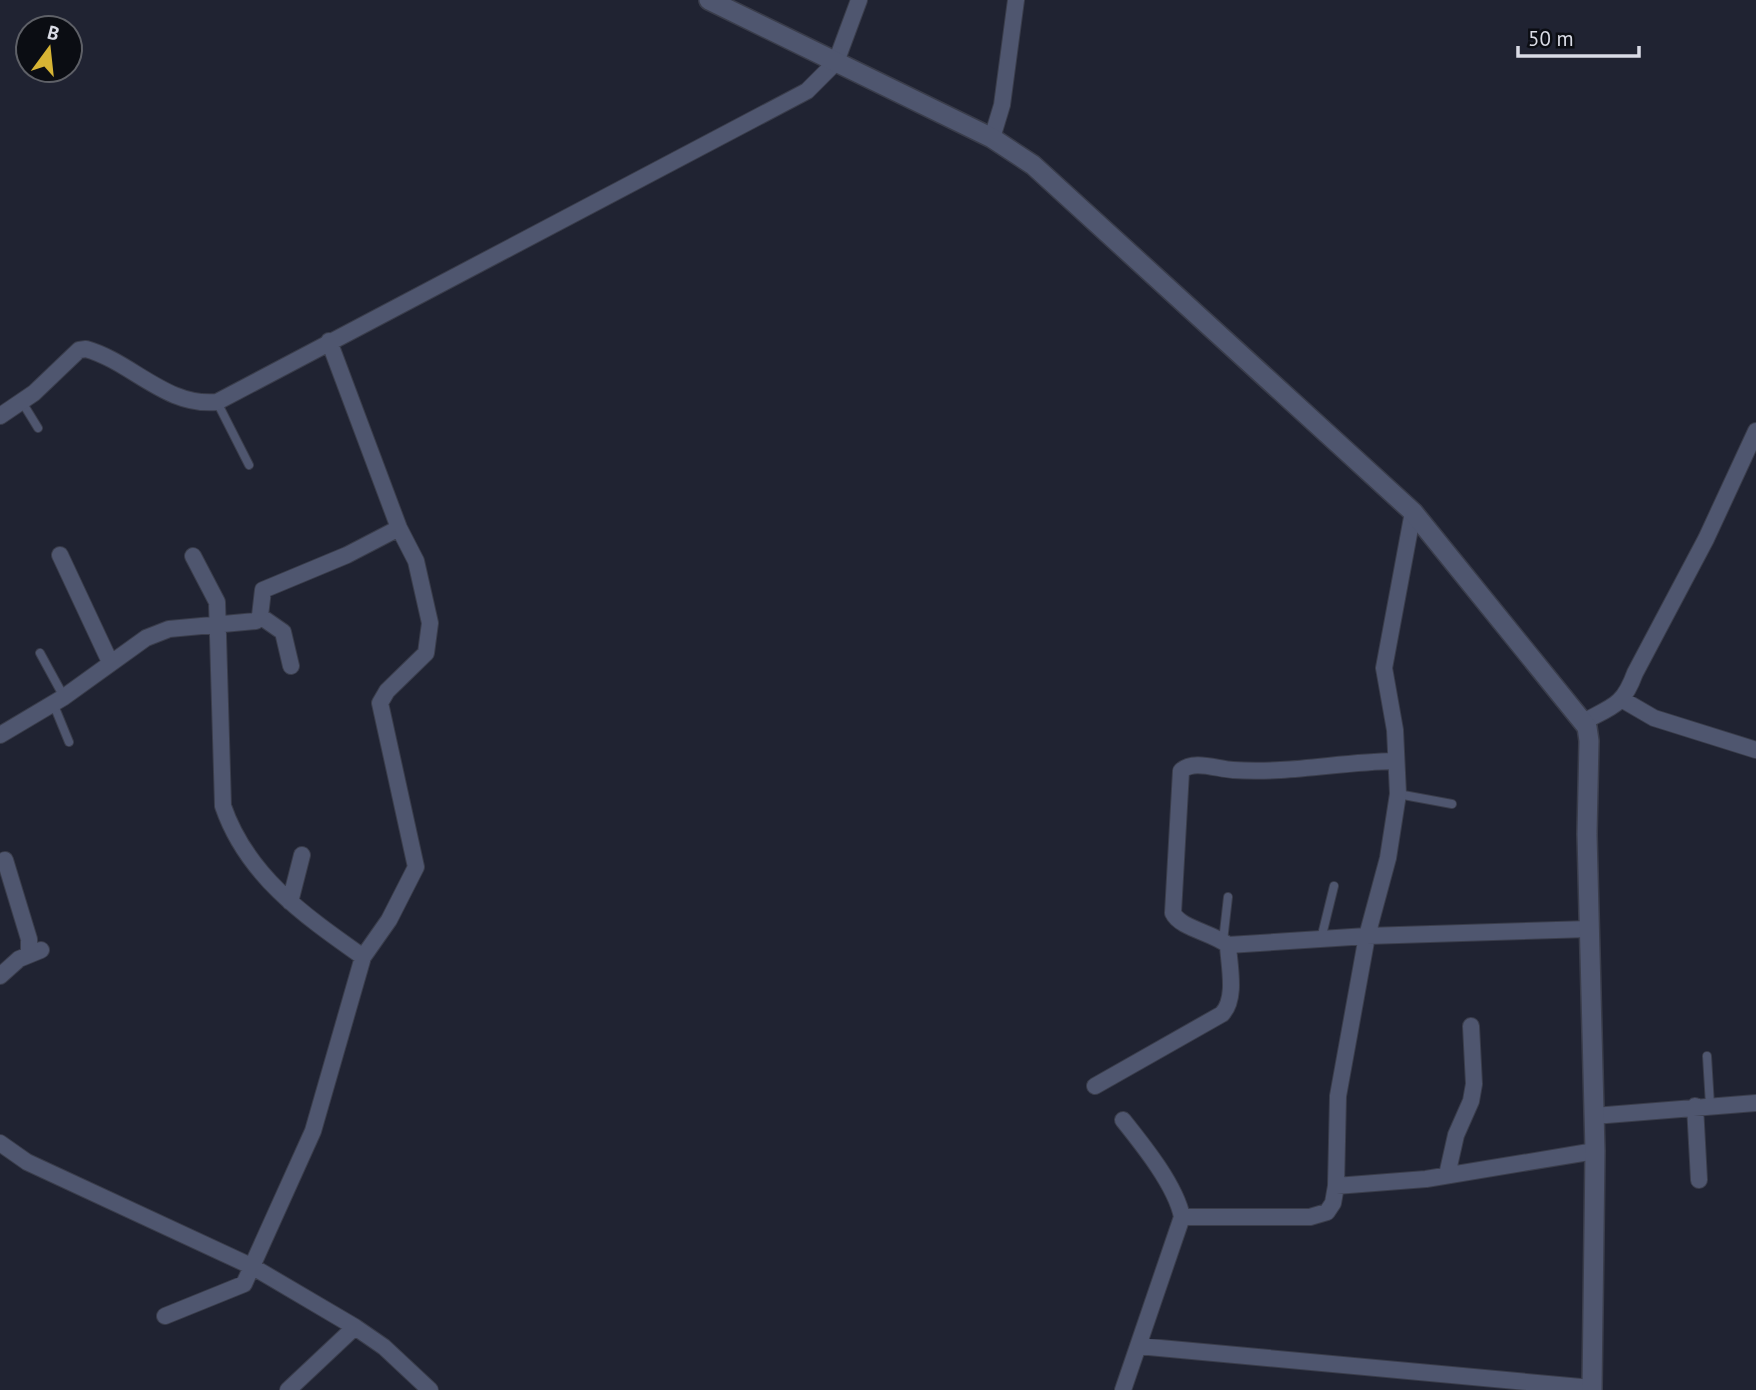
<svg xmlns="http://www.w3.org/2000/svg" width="1756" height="1390" viewBox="0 0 1756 1390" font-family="'PT Sans',sans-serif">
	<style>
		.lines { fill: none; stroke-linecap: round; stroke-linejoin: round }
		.service-casing { stroke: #3a3d4b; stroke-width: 10 }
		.minor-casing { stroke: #3a3d4b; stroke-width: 18 }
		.tertiary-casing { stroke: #3a3d4b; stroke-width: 22 }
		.service { stroke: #4f566f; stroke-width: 8 }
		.minor { stroke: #4f566f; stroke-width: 16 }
		.tertiary { stroke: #4f566f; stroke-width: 19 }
	</style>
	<rect width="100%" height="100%" fill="#202332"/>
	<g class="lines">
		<defs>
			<path id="service" d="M22 402 38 428
				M217 402 249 465
				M40 653 64 697
				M53 703 69 742
				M1398 794 1452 804
				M1321 939 1334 886
				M1223 941 1228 897
				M1707 1056 1710 1105"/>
			<path id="minor" d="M992 138 1002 105 1016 0
				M0 416 34 393 79 350 86 349C132 362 166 407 217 402L807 91 836 62 859 0
				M60 555 110 662
				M193 556 217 602 223 806C247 876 305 916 363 957
				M260 616 283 632 291 666
				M1623 700 1654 718 1756 750
				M1583 722C1613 706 1623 706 1635 673L1706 539 1756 431
				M0 735 64 697 146 638 169 629 256 621 260 616 263 590 347 555 399 528
				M5 860 29 939V953
				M290 902 302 855
				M1228 945C1211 932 1180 928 1173 913L1181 771C1193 759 1217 769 1233 770 1287 774 1340 762 1394 761
				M0 976 19 959 41 950
				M1095 1086 1222 1014C1237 998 1229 966 1228 945L1367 936 1388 858 1398 794 1395 730 1384 668 1413 512
				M1695 1106 1699 1180
				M1594 1116 1756 1103
				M1123 1120C1143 1145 1176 1186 1182 1217H1310L1327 1212 1333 1203 1336 1186 1338 1096 1367 936 1589 929
				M0 1143 27 1162 253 1267 355 1327 384 1347 430 1390
				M1447 1175 1456 1135 1471 1101 1474 1084 1471 1026
				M1336 1186 1426 1179 1595 1151
				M165 1316 244 1284 313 1131 363 957 389 920 416 867 380 703 387 691 426 653 430 623 416 561 399 528 329 341
				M1138 1346 1592 1388
				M288 1390 355 1327
				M1123 1390 1182 1217"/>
			<path id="tertiary" d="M709 0 992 138 1033 165 1413 512 1587 727 1589 741 1587 834 1595 1151 1592 1390"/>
		</defs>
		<use href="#service" class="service-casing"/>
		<use href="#minor" class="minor-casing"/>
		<use href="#tertiary" class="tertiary-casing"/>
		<use href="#service" class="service"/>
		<use href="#minor" class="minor"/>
		<use href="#tertiary" class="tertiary"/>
	</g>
	<g transform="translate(49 49) rotate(15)"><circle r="33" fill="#0b0d13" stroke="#5e6067" stroke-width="2"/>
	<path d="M0-5L12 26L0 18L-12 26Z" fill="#d7b434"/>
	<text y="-10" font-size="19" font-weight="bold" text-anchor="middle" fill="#dadce6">B</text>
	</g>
	<path d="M1518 46v10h121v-10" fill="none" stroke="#dadce6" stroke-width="3.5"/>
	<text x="1528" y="46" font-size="21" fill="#dadce6" stroke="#0b0d13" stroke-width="5" paint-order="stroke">50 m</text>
</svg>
